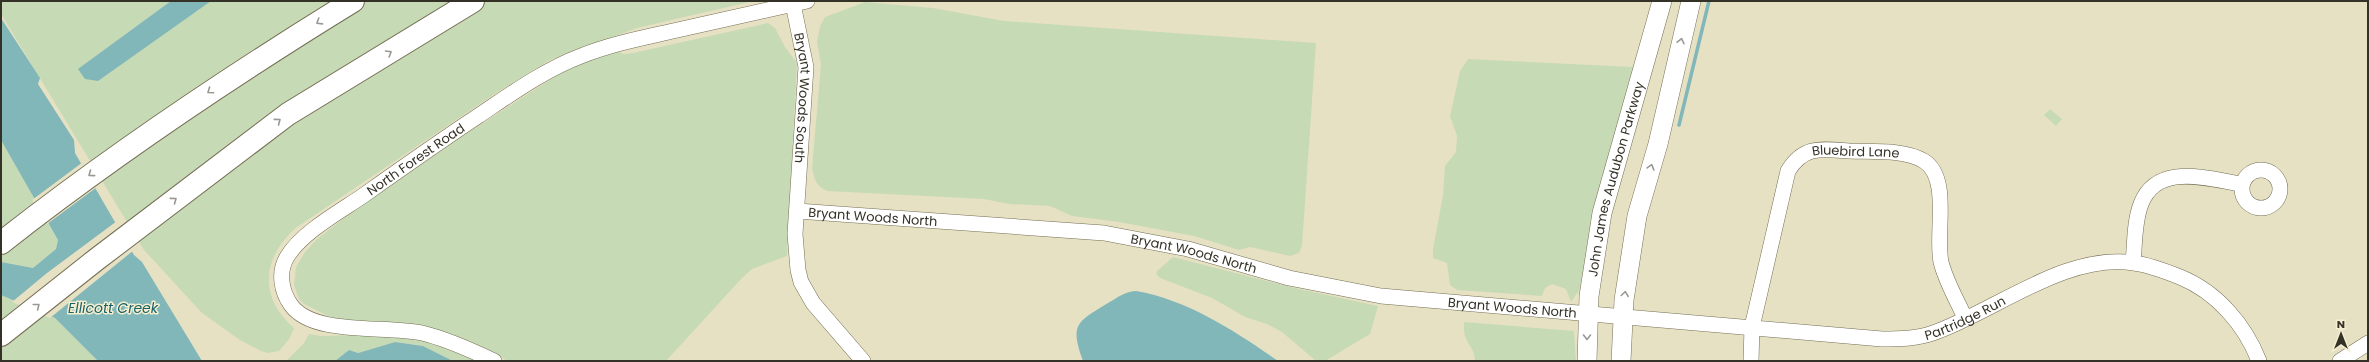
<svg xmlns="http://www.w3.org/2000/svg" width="2369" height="362" viewBox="0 0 2369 362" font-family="Poppins,sans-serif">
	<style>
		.green { fill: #c7dab6 }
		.water { fill: #81b7b8 }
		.pier { fill: #e7e1c4 }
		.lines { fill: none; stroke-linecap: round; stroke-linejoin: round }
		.stream { stroke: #81b7b8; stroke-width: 3.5 }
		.minor-casing { stroke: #746e54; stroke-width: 16 }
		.major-casing { stroke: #746e54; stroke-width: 20 }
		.highway-casing { stroke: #746e54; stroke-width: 24 }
		.minor { stroke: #fff; stroke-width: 15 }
		.major { stroke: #fff; stroke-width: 19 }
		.highway { stroke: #fff; stroke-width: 22 }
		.oneway { stroke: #9a9893 }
		.labels { text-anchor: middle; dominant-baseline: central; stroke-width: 3; stroke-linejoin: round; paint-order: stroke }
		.street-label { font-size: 13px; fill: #343227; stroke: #f5eed1 }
		.water-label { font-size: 14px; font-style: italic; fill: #196265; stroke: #f5eed1 }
	</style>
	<rect width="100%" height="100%" fill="#e7e1c4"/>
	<path class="green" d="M1 1H754L637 28 550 60 496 93 297 227C262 257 258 297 294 328L290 338 279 351 268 353 261 351 240 340 202 313 144 250 1 14Z
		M865 2 933 8 1004 21 1316 43 1302 246 1299 253 1290 256 1250 247 1239 250 1194 236 1119 222 1072 216 1050 206 1009 204 984 199 827 191C816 186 814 179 812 168L821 64 817 42 820 26 825 17Z
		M768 23 775 28 785 47 797 63 787 256 752 269 742 278 666 361H508L483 349 330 317 304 304 299 299 294 285 296 267 305 252 317 239 358 207 467 133 559 74 583 63 617 51 623 54 633 53Z
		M1468 59 1634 67 1595 208 1580 289 1571 302 1566 289 1552 284 1545 288 1542 296 1457 290 1450 285 1447 263 1433 258V249L1443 195 1445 166 1456 152 1457 136 1450 116 1460 71Z
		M2050 109 2062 119 2056 126 2044 115Z
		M1 140 58 240 56 249 33 268 1 262Z
		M1173 257 1299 289 1378 306 1370 334 1325 361H1316L1282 332 1267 324 1245 317 1212 298 1160 278 1156 274 1157 271Z
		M1 295 55 318 98 361H1Z
		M1464 322 1574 331 1576 361H1475C1475 344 1462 345 1464 322Z
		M309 334 321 336 355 335 418 339 480 361H453L423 346 395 342 357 353 349 350 335 361H286L304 343Z"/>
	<path class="water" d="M171 1H211L98 81 85 79 78 69Z
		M1 18 40 78 38 84 74 140 75 153 134 255 142 262 202 361H98L55 318 1 295V262L33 268 56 249 58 240 1 140Z
		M1136 291C1188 300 1235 331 1278 361H1083C1069 323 1078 322 1108 303 1119 297 1123 292 1136 291Z
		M395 342 423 346 453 361H335L349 350 358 353Z"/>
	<path class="pier" d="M83 162 97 187 47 224 32 200Z
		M117 221 134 250 50 318 12 302 47 273Z"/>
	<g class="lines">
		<path class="stream" d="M1679 125 1709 1"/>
		<defs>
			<g id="minor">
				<path id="s1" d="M793 4 806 67 795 234 798 270 801 282 813 303 863 361"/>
				<circle cx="2261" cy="189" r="19"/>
				<path id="s2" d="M797 211 1104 233 1188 249 1289 278 1381 296 1882 339C1899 339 1916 339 1933 333 1994 312 2066 252 2134 263 2149 265 2165 271 2180 277 2217 292 2245 325 2259 361"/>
				<path d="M2133 262C2135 244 2134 222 2141 204 2157 162 2208 179 2242 184"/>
				<path id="s3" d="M494 361C471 350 447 339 422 333 385 325 313 336 291 305 281 291 278 272 287 257 302 232 341 211 364 195 402 168 439 142 478 116 511 94 544 70 581 56 611 44 642 38 673 31 718 21 763 11 807 1"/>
				<path id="s4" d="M1751 361 1752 327 1788 171C1804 145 1822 149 1849 151 1871 152 1904 149 1924 161 1951 178 1935 234 1941 262 1946 282 1957 300 1965 318"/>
				<path d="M2340 361 2368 343"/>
			</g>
			<g id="major">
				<path id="s5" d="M1587 361 1589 296 1602 213 1662 1"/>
				<path d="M1621 361 1624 300 1637 216 1658 144 1691 1"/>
			</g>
			<path id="highway" d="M1 243C113 155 231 76 353 1
				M1 335 97 259 288 114 473 1"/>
		</defs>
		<use href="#minor" class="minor-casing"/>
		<use href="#major" class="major-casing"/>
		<use href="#highway" class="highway-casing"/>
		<use href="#minor" class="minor"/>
		<use href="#major" class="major"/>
		<use href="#highway" class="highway"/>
	</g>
	<defs><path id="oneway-chevron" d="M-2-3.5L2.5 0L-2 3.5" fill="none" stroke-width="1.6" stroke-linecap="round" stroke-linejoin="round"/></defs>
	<g class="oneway">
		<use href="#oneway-chevron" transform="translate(319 22) rotate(148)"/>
		<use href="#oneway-chevron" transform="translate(1681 41) rotate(-77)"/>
		<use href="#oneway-chevron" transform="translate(389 53) rotate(-31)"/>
		<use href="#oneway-chevron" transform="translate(210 91) rotate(145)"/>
		<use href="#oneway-chevron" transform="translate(278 121) rotate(-37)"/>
		<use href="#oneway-chevron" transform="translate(1651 167) rotate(-74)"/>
		<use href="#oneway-chevron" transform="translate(91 174) rotate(143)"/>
		<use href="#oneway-chevron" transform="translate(174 200) rotate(-37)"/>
		<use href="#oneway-chevron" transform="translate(1625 294) rotate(-82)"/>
		<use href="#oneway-chevron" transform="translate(37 306) rotate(-39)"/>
		<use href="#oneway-chevron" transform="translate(1587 337) rotate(90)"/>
	</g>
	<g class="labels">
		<g class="street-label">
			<text stroke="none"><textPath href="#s1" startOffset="95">Bryant Woods South</textPath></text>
			<text stroke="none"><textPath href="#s4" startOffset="270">Bluebird Lane</textPath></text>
			<text stroke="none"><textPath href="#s3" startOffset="428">North Forest Road</textPath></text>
			<text stroke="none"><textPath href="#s5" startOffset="185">John James Audubon Parkway</textPath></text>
			<text stroke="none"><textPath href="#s2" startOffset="76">Bryant Woods North</textPath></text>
			<text stroke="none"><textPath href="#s2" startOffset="400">Bryant Woods North</textPath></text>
			<text stroke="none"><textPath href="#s2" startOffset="724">Bryant Woods North</textPath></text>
			<text stroke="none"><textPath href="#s2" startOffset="1182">Partridge Run</textPath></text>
		</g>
		<g class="water-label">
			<text x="113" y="308">Ellicott Creek</text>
		</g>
	</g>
	<rect width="2369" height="362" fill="none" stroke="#343227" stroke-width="4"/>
	<g transform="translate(2341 334)" stroke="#f5eed1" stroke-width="3" paint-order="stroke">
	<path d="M0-3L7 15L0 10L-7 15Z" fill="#343227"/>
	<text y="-6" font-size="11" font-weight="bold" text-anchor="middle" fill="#343227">N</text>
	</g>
</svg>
